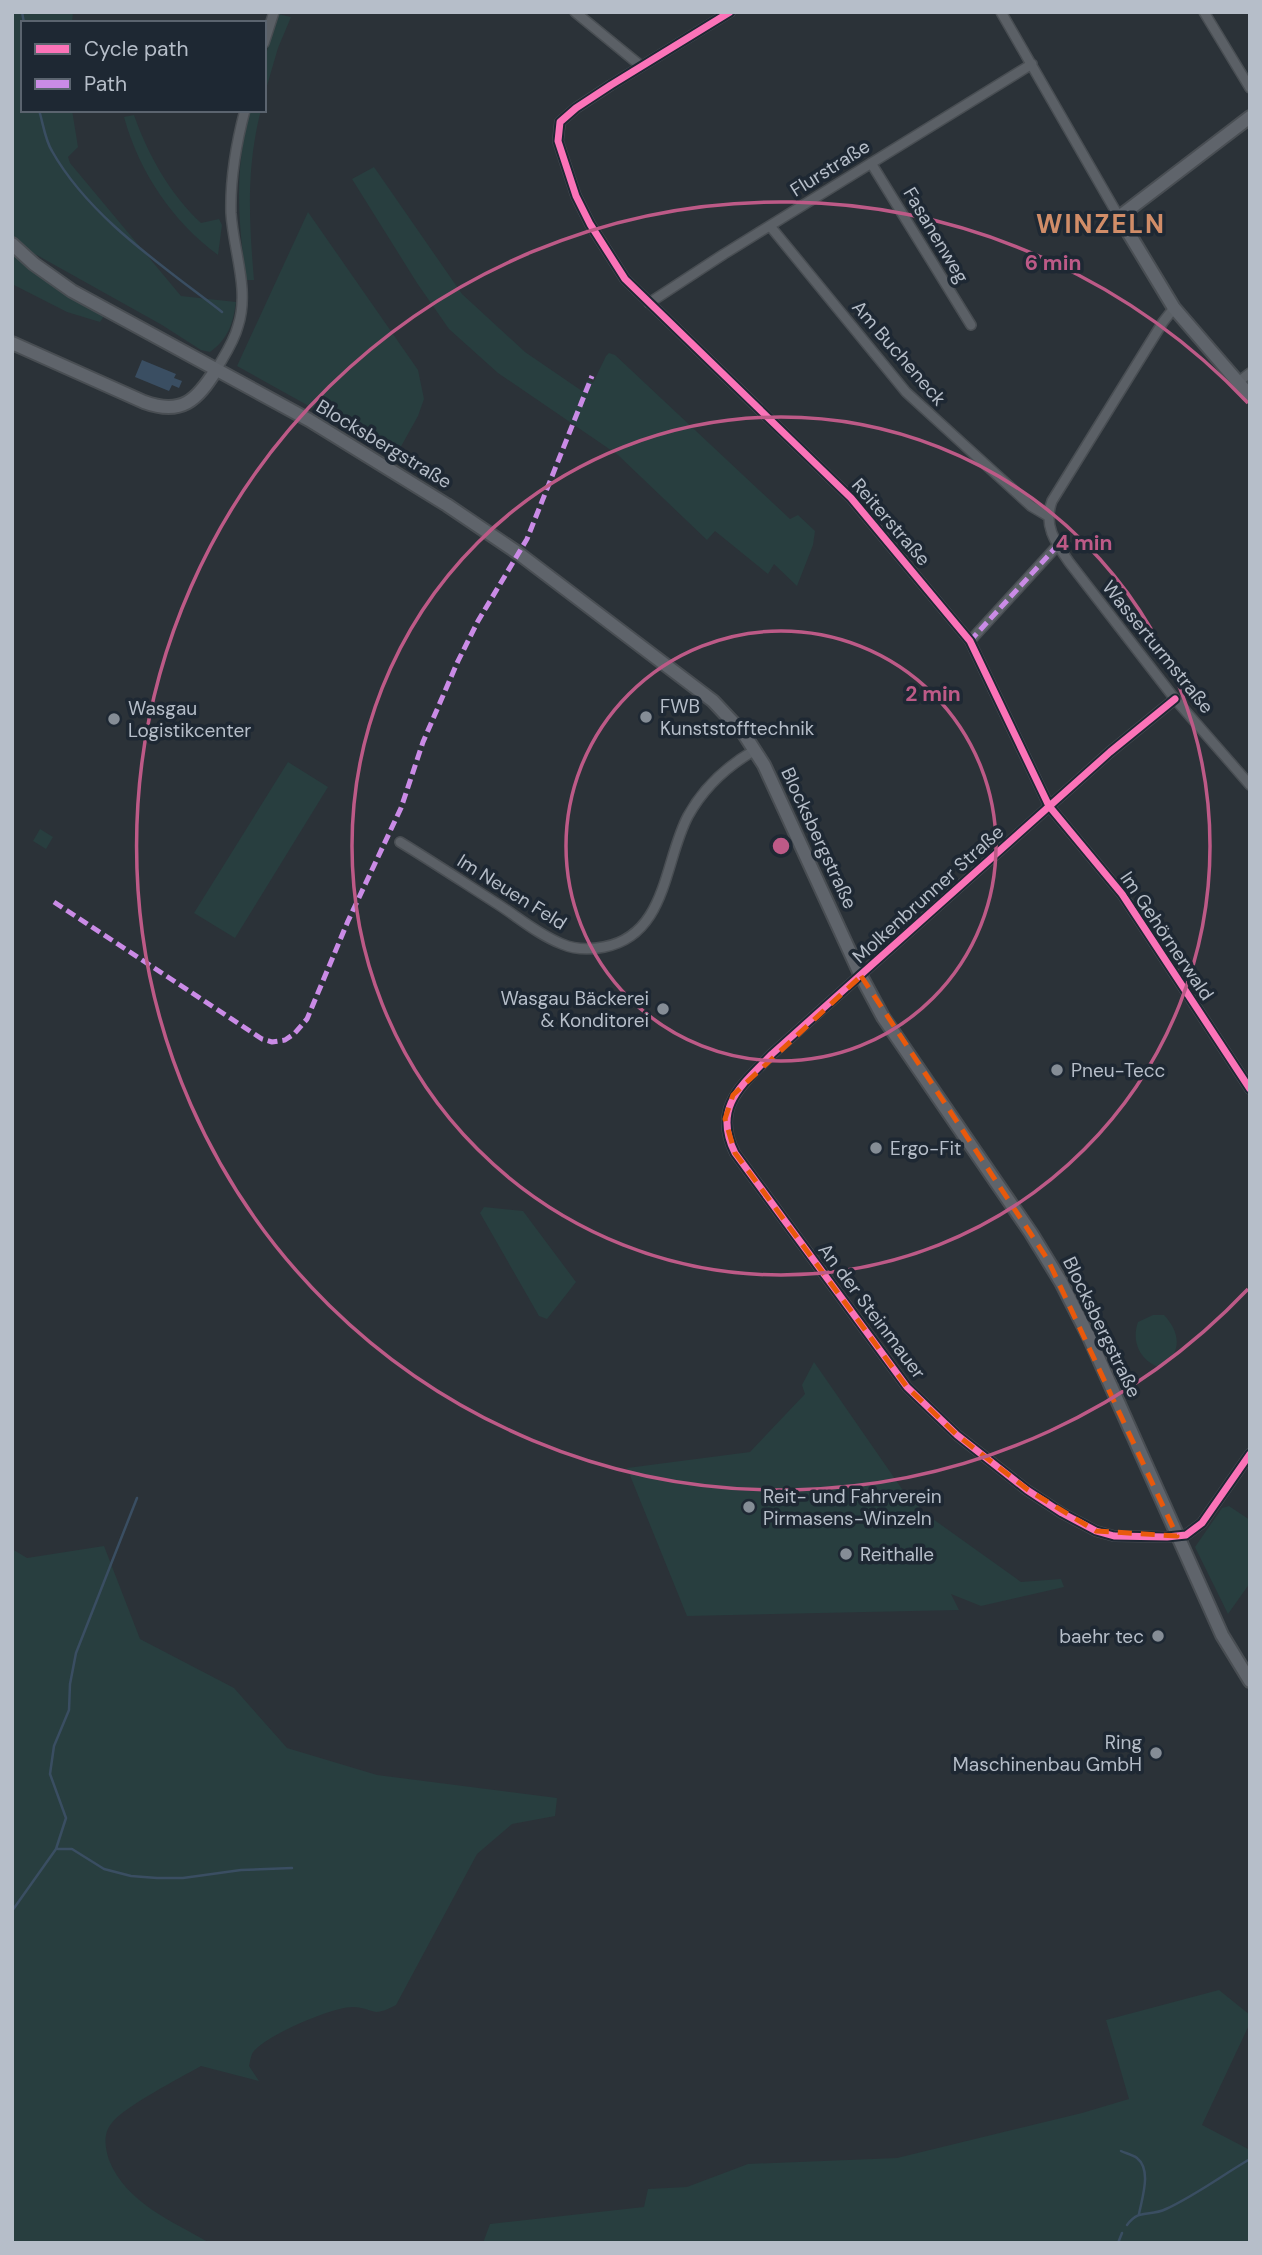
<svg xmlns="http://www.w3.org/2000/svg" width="1262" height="2255" viewBox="0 0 1262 2255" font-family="'DM Sans',sans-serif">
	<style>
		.green { fill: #283e3f }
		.water { fill: #3a4e62 }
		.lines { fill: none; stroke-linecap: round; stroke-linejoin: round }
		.stream { stroke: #3a4e62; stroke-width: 2.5 }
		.street-casing { stroke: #494e53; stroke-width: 12 }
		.secondary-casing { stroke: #494e53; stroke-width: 16 }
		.street { stroke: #5b6066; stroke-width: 9 }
		.secondary { stroke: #5f646b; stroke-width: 12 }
		.quiet { stroke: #ca8be6; stroke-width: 5; stroke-dasharray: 10 5; stroke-linecap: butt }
		.cycleway-casing { stroke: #1e2833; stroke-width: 11 }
		.cycleway { stroke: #fb73b8; stroke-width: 7 }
		.marked { fill: none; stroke: #e8590c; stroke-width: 5; stroke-dasharray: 14 9; stroke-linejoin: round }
		.ring { fill: none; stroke: #bd5a87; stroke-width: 3.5 }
		.poi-dot { fill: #858d96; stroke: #1e2833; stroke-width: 2.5 }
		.labels { text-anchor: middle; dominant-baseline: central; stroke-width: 7; stroke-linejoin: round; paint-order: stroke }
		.street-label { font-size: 19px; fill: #b6bec9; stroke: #1e2833 }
		.poi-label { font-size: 19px; fill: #b6bec9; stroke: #1e2833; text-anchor: start }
		.district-label { font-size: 26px; font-weight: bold; letter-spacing: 2px; fill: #d18d68; stroke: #1e2833 }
		.centre { fill: #bd5a87; stroke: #1e2833; stroke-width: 3.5 }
		.ring-label { font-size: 21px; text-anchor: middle; font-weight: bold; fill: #bd5a87; stroke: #1e2833; stroke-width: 7; stroke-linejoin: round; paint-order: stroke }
	</style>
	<rect width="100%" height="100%" fill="#2b3238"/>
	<path class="green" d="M12 12H73L72 23H23V110H72L78 147 68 157 70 163 181 296 236 302C233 324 228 339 210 352L201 350 162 325 35 254 76 298 104 316 100 322 67 312 12 284Z
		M278 14 291 17 278 48 264 96V61Z
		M250 110H261C246 168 249 221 254 280H246C238 218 234 172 250 110Z
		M134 115C148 155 170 194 201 223L219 219 222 225 218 255C173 222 139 172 124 117Z
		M374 167 462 294 525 352 582 391 588 380 593 383 606 356 609 353 615 355 790 519 798 515 815 531 813 545 797 586 774 564 768 574 715 531 707 540 618 455 498 373 449 329 417 283 352 179Z
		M308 212 418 370 424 399 418 416 394 459 316 410 237 366Z
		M288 762 328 787 235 938 194 913Z
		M40 829 53 837 46 849 33 841Z
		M484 1207 523 1211 576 1282 547 1319 539 1316 480 1213Z
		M1153 1315H1164C1181 1333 1182 1353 1161 1368 1140 1361 1131 1342 1138 1322Z
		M814 1362 902 1489 926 1514 1021 1582 1061 1579 1064 1587 981 1606 951 1594 959 1610 687 1616 627 1468 750 1452 805 1394 802 1385Z
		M1229 1506 1250 1520V1583L1228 1614 1195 1547 1222 1508Z
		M104 1546 140 1639 234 1688 287 1748 377 1775 557 1798 555 1816 512 1824 477 1854 396 2005C371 2018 377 2009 354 2007 334 2006 267 2035 254 2051 251 2054 250 2062 249 2066L259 2081 201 2066C180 2078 123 2107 111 2124 103 2134 105 2148 109 2160 126 2203 172 2221 210 2243H12V1549L27 1558Z
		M1219 1990 1250 2015V2023L1202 2125 1250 2150V2243H483L490 2224 644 2207 648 2189 687 2187 748 2164 897 2158 1082 2113 1129 2099 1106 2020Z"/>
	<path class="water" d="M142 360 176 374 174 378 182 381 179 388 172 385 169 391 135 377Z"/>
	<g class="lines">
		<path class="stream" d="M22 12 24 23
			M39 110C43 123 45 140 52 151 89 217 163 266 222 312
			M58 1849H72L104 1869 131 1876 157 1878H183L241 1870 292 1868
			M12 1911 56 1849 66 1818 50 1774 54 1746 69 1710 70 1684 76 1653 137 1498
			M1121 2151C1125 2153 1133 2155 1137 2158 1152 2170 1142 2198 1139 2214
			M1127 2225C1140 2208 1149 2217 1166 2209 1196 2195 1221 2176 1250 2159
			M1118 2243 1122 2233"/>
		<defs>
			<path id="street" d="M575 12 641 66
				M730 12 611 85 576 108 560 122 558 141 576 196 590 224 625 279 851 498 970 641 1049 806 1122 894 1250 1089
				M1001 12 1119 217
				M1204 12 1250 88
				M264 43 274 12
				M871 163 971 325
				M770 226 906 392 1031 506 1048 516
				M649 303 724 254 1032 64
				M1174 308 1163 322 1052 501C1043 525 1055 542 1069 562L1175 699 1250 785
				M216 370C224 356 234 342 238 326 250 290 233 249 231 213 230 177 236 144 245 110
				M1238 382 1250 373
				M970 641 1057 546
				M1175 699 1110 752 772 1054C742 1085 712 1107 735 1153L907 1387 957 1435 1027 1490 1062 1513 1096 1531 1114 1536 1167 1537 1186 1535 1202 1523 1250 1454
				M400 842C433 862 466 884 499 905 519 918 539 935 562 944 576 950 589 950 604 947 667 935 664 861 688 816 704 787 727 766 755 750"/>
			<path id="secondary" d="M1250 117 1119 217 1174 308 1250 396
				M12 244 34 264 72 291 309 420 447 505 518 553 713 701 744 734 764 765 861 976 883 1017 1031 1233 1061 1282 1089 1337 1222 1635 1250 1681
				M12 343 144 402C182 416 197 400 216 370"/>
		</defs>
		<use href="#street" class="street-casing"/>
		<use href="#secondary" class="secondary-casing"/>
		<use href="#street" class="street"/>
		<use href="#secondary" class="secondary"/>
		<path class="quiet" d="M970 641 1057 546
			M54 902 262 1039 272 1042 285 1040 294 1034 307 1019 348 921 401 808 423 742 458 661 478 621 527 539 592 376"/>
		<defs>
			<path id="cycleway" d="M730 12 611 85 576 108 560 122 558 141 576 196 590 224 625 279 851 498 970 641 1049 806 1122 894 1250 1089
				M1175 699 1110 752 772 1054C742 1085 712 1107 735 1153L907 1387 957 1435 1027 1490 1062 1513 1096 1531 1114 1536 1167 1537 1186 1535 1202 1523 1250 1454"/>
		</defs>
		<use href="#cycleway" class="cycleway-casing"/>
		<use href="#cycleway" class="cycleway"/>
	</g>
	<path class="marked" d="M861 976 1048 1260 1177 1536 1096 1531 1028 1490 957 1435 907 1387 735 1153 725 1119 733 1095Z"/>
	<g class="ring">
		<circle cx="781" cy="846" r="215"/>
		<circle cx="781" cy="846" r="429"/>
		<path d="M1248 1289A644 644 0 1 1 1248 403"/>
	</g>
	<g class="poi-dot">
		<circle cx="646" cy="717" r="7"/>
		<circle cx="114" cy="719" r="7"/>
		<circle cx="663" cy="1009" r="7"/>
		<circle cx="1057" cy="1070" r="7"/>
		<circle cx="876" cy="1148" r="7"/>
		<circle cx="749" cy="1507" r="7"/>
		<circle cx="846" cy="1554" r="7"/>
		<circle cx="1158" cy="1636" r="7"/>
		<circle cx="1156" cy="1753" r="7"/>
	</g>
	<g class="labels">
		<g class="street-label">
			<text transform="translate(830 168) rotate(-32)">Flurstraße</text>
			<text transform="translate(936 235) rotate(59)">Fasanenweg</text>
			<text transform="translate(899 353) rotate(49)">Am Bucheneck</text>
			<text transform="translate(384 444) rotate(31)">Blocksbergstraße</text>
			<text transform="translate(891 522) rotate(49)">Reiterstraße</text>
			<text transform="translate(1158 647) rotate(51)">Wasserturmstraße</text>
			<text transform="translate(819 838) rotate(65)">Blocksbergstraße</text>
			<text transform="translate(512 892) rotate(32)">Im Neuen Feld</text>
			<text transform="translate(928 894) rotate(-42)">Molkenbrunner Straße</text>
			<text transform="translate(1167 936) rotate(56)">Im Gehörnerwald</text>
			<text transform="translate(872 1311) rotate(53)">An der Steinmauer</text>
			<text transform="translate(1102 1327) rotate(64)">Blocksbergstraße</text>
		</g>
		<g class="poi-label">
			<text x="660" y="706">FWB<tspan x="660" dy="22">Kunststofftechnik</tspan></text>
			<text x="128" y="708">Wasgau<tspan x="128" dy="22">Logistikcenter</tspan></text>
			<text x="649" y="998" text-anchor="end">Wasgau Bäckerei<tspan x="649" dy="22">&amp; Konditorei</tspan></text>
			<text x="1071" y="1070">Pneu-Tecc</text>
			<text x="890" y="1148">Ergo-Fit</text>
			<text x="763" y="1496">Reit- und Fahrverein<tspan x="763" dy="22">Pirmasens-Winzeln</tspan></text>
			<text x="860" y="1554">Reithalle</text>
			<text x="1144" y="1636" text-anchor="end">baehr tec</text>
			<text x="1142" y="1742" text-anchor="end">Ring<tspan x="1142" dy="22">Maschinenbau GmbH</tspan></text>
		</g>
		<g class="district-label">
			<text x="1101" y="224">WINZELN</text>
		</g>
	</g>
	<circle cx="781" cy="846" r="10" class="centre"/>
	<g class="ring-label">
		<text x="1053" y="270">6 min</text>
		<text x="1084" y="550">4 min</text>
		<text x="933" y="701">2 min</text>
	</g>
	<rect width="1262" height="2255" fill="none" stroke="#b6bec9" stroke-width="28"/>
	<rect x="21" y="21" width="245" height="91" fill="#1e2833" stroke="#5b646f" stroke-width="2"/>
	<rect x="35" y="44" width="35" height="10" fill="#fb73b8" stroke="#5b646f" stroke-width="2"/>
	<text x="84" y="56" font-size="21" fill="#b6bec9">Cycle path</text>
	<rect x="35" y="79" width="35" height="10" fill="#ca8be6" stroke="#5b646f" stroke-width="2"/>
	<text x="84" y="91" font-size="21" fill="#b6bec9">Path</text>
</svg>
